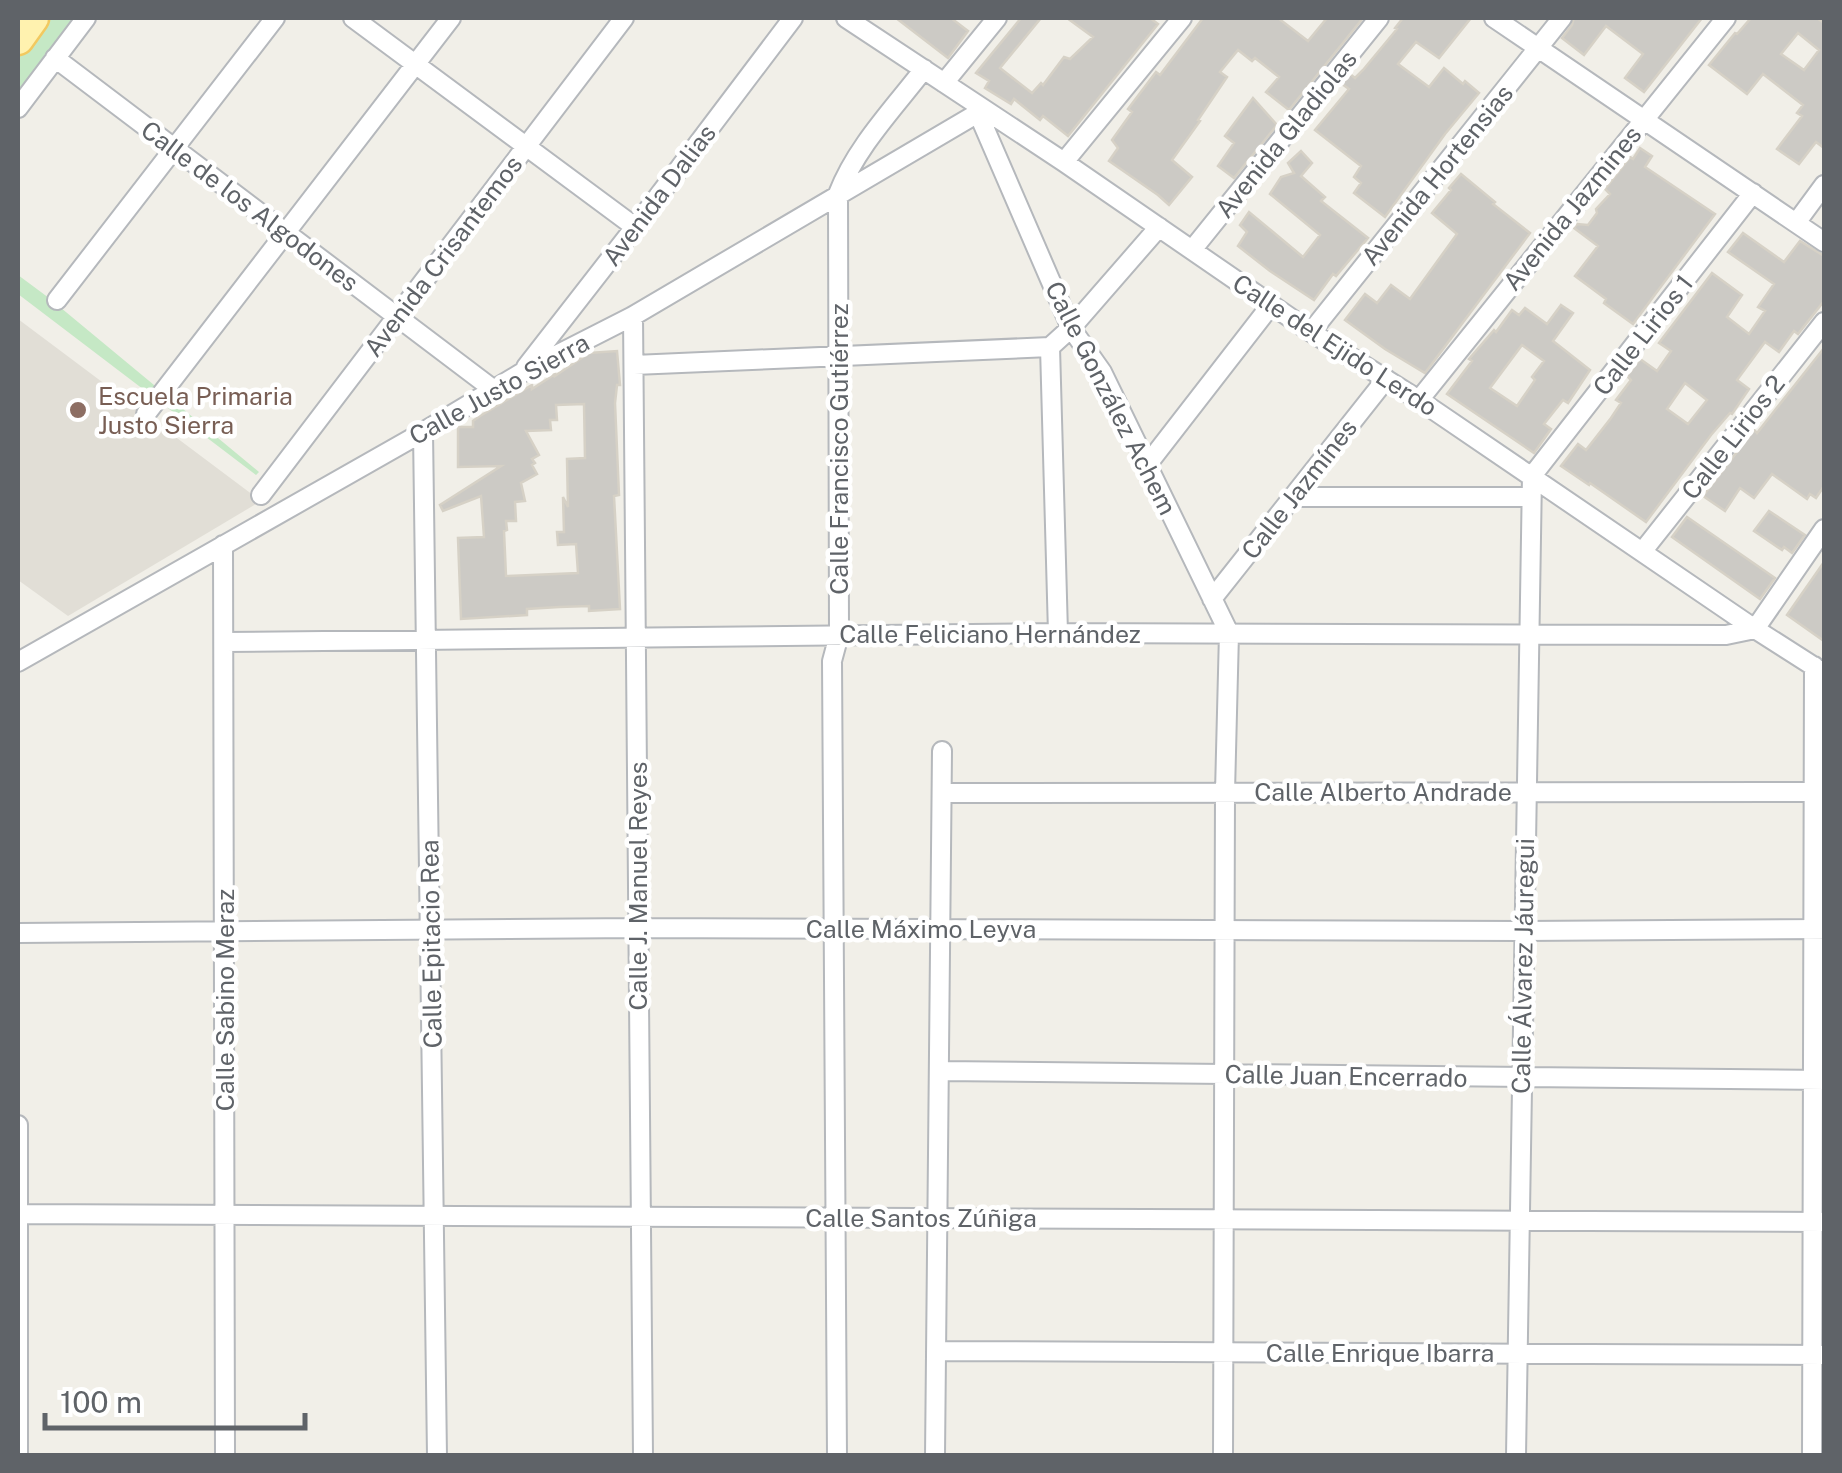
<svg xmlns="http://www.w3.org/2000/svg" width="1842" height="1473" viewBox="0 0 1842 1473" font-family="'Public Sans',sans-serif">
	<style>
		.education { fill: #e1ded6 }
		.green { fill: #c5e8c5 }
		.building { fill: #cccac5; stroke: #d6d1c6; stroke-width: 2.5; fill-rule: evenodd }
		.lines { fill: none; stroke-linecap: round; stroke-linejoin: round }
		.minor-casing { stroke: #b5b8bc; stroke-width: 22 }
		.primary-casing { stroke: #f2c960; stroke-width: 35 }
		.minor { stroke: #fff; stroke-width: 18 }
		.primary { stroke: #fff2af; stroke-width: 30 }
		.education-dot { fill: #8d6e63; stroke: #fff; stroke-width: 4 }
		.labels { text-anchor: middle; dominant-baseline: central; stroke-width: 9; stroke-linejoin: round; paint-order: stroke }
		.street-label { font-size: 25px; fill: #5f6368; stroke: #fff }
		.education-label { font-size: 25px; fill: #785e54; stroke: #fff; text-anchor: start }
	</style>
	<rect width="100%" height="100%" fill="#f1efe8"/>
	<path class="education" d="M18 319 261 501 68 616 18 580Z"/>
	<path class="green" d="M37 18H78L18 93V42Z
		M18 275 49 298 259 472 256 475 18 294Z"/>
	<path class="building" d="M896 18H951L968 31 948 58Z
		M1021 18H1041L1000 68 1032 93 1041 83 1043 85 1064 57 1070 59 1093 37 1067 18H1150L1158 24 1068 136 1043 116 1040 120 1014 99 1011 104 985 88 989 81 976 73Z
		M1203 18H1278L1308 41 1327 18H1363L1289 110 1266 92 1279 77 1255 58 1252 61 1238 50 1220 72 1227 77 1198 120 1200 121 1172 160 1192 177 1169 205 1158 195 1109 161 1118 148 1112 140 1132 112 1128 109 1156 72 1160 75Z
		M1403 18H1471L1439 58 1416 42 1398 64 1429 87 1444 68 1463 84 1465 81 1479 93 1445 134 1385 217 1354 193 1361 183 1354 177 1361 166 1315 130 1349 89 1342 84 1350 74 1355 78 1363 70 1397 29 1395 28Z
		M1574 18H1702L1644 92 1625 78 1643 54 1606 26 1584 55 1562 38 1572 25Z
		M1751 18H1817L1824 23V148L1816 142 1799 164 1777 149 1802 116 1797 113 1803 105 1763 74 1747 94 1709 65 1735 33 1737 34ZM1798 33 1819 50 1804 70 1781 54Z
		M1253 98 1277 125 1234 178 1218 166 1234 143 1225 136Z
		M1640 148 1652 156 1645 167 1715 214 1633 324 1604 303 1606 299 1575 276 1598 246 1574 228 1577 224 1588 225 1597 213 1596 209 1610 194 1605 189 1630 157 1633 159Z
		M1301 151 1312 163 1301 176 1325 197 1321 201 1368 238 1336 276 1333 274 1314 300 1270 271 1238 246 1247 232 1240 225 1249 212 1303 257 1320 235 1270 194 1281 177 1294 173 1288 163Z
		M1461 174 1495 202 1493 204 1530 233 1425 373 1385 349 1345 320 1365 294 1377 303 1391 285 1410 299 1457 234 1432 213 1451 190 1449 188Z
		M1743 233 1784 262 1800 241 1824 256V301L1798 334 1794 331 1779 352 1765 342 1737 380 1749 389 1732 414 1730 413 1711 435 1646 522 1590 483 1589 485 1561 466 1578 444 1586 450 1611 418 1621 403 1616 400 1631 380 1627 376 1640 359 1657 371 1671 351 1659 343 1712 273 1742 295 1727 317 1749 334 1765 311 1758 307 1774 284 1728 252ZM1685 383 1707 400 1688 424 1667 409Z
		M1561 305 1573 313 1553 341 1590 370 1568 403 1563 400 1544 424 1551 429 1534 453 1447 394 1472 361 1469 359 1494 330 1496 332 1512 310 1519 315 1525 308 1547 324ZM1522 345 1544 361 1532 377 1535 380 1517 406 1490 388Z
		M1824 348V486L1816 498 1810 494 1807 499 1772 474 1754 498 1740 488 1725 511 1703 496 1754 430 1757 433Z
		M617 351 620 385H617L615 403 619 495 614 496 620 609 589 611V606L559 607 527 609V615L461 619 458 538 484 537 481 496 443 511 440 505 501 466 458 467V427H473V421L480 416 532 385V389L555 374V376L589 353ZM584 404 585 458 567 459 568 507 563 497 564 532H557L558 545 576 544 578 573 506 576 504 531 507 530 506 521H516L515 502 525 501 521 483 537 474 532 465 535 463 532 459 539 455 526 431 551 430 550 420H557L556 405Z
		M1769 511 1805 535 1792 553 1784 547 1782 550 1754 531Z
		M1687 517 1775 578 1760 599 1672 537Z
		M1824 562V641L1787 615Z"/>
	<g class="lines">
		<defs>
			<path id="minor" d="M353 18 635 227
				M846 18 1064 162 1311 332 1419 400 1755 629 1824 673
				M1494 18 1824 242
				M55 58 494 390
				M944 83 997 18
				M977 105 978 113 1071 328 1102 372 1229 633 1225 792 1223 1456
				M18 108 86 18
				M1064 162 1182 18
				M1796 223 1824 185
				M1192 250 1379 18
				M57 300 275 18
				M633 316 643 1456
				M1311 332 1562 18
				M1050 347 1058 633
				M634 365 1050 347 1071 328 1159 227
				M526 367 635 227 793 18
				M1419 400 1726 18
				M146 414 451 18
				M423 432 437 1456
				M1147 465 1271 305
				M261 495 624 18
				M1292 497H1530
				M223 545 225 1456
				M1642 552 1824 322
				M1212 599 1386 379
				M224 642 1058 633 1726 635 1755 629 1824 529
				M18 662 423 432 523 372 633 316 978 113
				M942 793 1824 792
				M18 933 638 928 1524 931 1824 929
				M939 1071 1824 1080
				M18 1125V1456
				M18 1214 1824 1222
				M936 1351 1824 1355
				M837 1456 832 661 839 635 838 194C856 147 894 108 924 69
				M935 1456 942 751
				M1516 1456 1532 476 1753 193
				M1812 1456 1814 666"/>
			<path id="primary" d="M18 39 33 18"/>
		</defs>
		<use href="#minor" class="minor-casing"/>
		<use href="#primary" class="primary-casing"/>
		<use href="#minor" class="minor"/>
		<use href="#primary" class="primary"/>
	</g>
	<circle class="education-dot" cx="78" cy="410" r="10"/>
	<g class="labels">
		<g class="street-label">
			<text transform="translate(1286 134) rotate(-51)">Avenida Gladiolas</text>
			<text transform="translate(1437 175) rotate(-51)">Avenida Hortensias</text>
			<text transform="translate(659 195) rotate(-53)">Avenida Dalias</text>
			<text transform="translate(250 206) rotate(37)">Calle de los Algodones</text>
			<text transform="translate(1572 208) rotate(-51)">Avenida Jazmines</text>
			<text transform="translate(443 256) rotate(-53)">Avenida Crisantemos</text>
			<text transform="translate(1643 335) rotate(-52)">Calle Lirios 1</text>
			<text transform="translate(1335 345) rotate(33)">Calle del Ejido Lerdo</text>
			<text transform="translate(499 389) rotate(-29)">Calle Justo Sierra</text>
			<text transform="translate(1111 398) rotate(63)">Calle González Achem</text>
			<text transform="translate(1733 437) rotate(-52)">Calle Lirios 2</text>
			<text transform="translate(839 449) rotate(-90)">Calle Francisco Gutiérrez</text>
			<text transform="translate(1299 489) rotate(-52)">Calle Jazmínes</text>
			<text x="990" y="634">Calle Feliciano Hernández</text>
			<text x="1383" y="792">Calle Alberto Andrade</text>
			<text transform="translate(638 886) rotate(-90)">Calle J. Manuel Reyes</text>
			<text x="921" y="929">Calle Máximo Leyva</text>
			<text transform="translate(431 944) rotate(-91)">Calle Epitacio Rea</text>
			<text transform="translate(1523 966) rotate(-89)">Calle Álvarez Jáuregui</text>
			<text transform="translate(225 1000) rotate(-90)">Calle Sabino Meraz</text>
			<text transform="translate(1346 1076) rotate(1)">Calle Juan Encerrado</text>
			<text x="921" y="1218">Calle Santos Zúñiga</text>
			<text x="1380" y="1353">Calle Enrique Ibarra</text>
		</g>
		<g class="education-label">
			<text x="98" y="396">Escuela Primaria<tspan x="98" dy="29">Justo Sierra</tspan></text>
		</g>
	</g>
	<rect width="1842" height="1473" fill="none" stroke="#5f6368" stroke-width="40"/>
	<path d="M45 1413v15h260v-15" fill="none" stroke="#5f6368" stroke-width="5"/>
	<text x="60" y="1413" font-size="30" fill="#5f6368" stroke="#ffffff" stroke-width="8" paint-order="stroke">100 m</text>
</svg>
